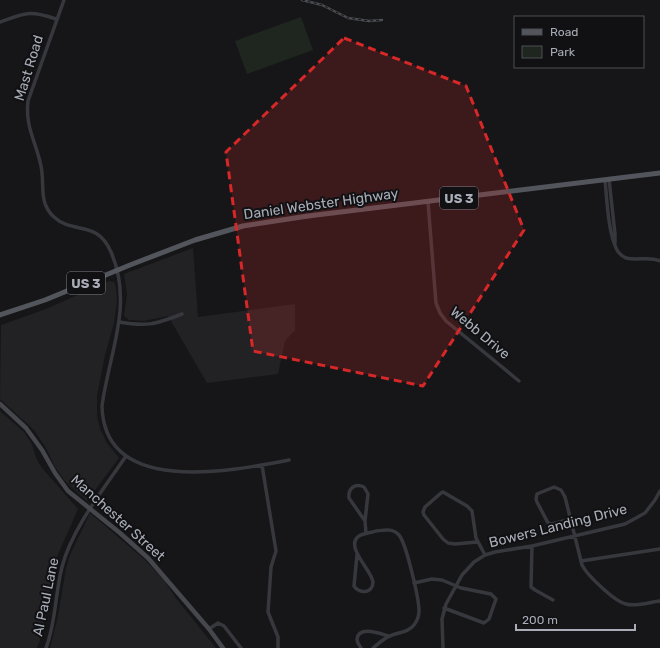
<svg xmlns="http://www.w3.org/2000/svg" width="660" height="648" viewBox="0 0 660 648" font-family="Rubik,sans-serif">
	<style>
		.built { fill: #222225 }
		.green { fill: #1e261f }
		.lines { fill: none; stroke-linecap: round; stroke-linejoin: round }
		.street { stroke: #37383d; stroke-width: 3.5 }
		.secondary { stroke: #45474d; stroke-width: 4.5 }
		.primary { stroke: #53555c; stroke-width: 5 }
		.rail-casing { stroke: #4a4c52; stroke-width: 2.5 }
		.rail { stroke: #111113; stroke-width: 1; stroke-dasharray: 3; stroke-linecap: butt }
		.marked { fill: #d62828; fill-opacity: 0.2; stroke: #d62828; stroke-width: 3; stroke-dasharray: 8 5; stroke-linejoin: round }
		.labels { text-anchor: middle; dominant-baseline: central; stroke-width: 4; stroke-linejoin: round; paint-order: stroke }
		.shield { fill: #111113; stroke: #7b7e86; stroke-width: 1 }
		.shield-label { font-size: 13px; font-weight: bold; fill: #a8adb8 }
		.street-label { font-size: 14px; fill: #a8adb8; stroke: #111113 }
	</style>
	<rect width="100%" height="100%" fill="#161618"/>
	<path class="built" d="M193 248 198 317 295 304V330L285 341 278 374 207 383 168 316 144 321 129 320 124 316 127 294 124 274Z
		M109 281 114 282 116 287 117 302 114 323 105 355 97 396V415L100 429 107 443 119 458 87 501 64 480 55 467 46 448 34 430 0 399 1 325 46 309Z
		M0 411 24 432 32 444 37 460 42 468 78 509 56 559 40 640 37 648H0Z
		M90 513 144 559 164 580 175 597 216 648H50L58 616 66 568 70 555Z"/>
	<path class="green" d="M301 17 313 50 247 74 235 41Z"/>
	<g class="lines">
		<path class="street" d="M64 0 28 101C25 128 36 141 41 166 45 184 38 203 54 217 73 235 97 219 111 252 134 305 109 353 102 406 104 497 232 471 289 460
			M0 22C26 13 29 10 56 19
			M609 179 615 234V243
			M605 180C607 200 608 233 617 250 619 254 622 256 626 258 637 261 649 256 660 261
			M428 202 436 303 440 313 446 321 519 381
			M119 322C148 327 156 324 182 314
			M262 465 276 551 271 567 268 612 278 637V648
			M571 519 552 524 548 523 537 502 536 499 537 494 554 487 561 490 565 497 582 565C587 575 615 602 626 604 636 607 650 602 660 601
			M365 521 368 494 364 487C355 483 348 488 349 498L365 521 366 533
			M477 542 455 544 448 543 443 539 424 515 423 512 425 507 441 493 443 492 467 506 472 511 476 538 485 555
			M532 546 531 587 535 590 553 600
			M357 555 354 586C359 594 373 594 373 582 372 571 344 546 359 536 364 533 371 533 376 531 385 530 393 528 399 535 406 543 419 598 419 611 419 616 417 621 414 625 408 633 398 632 390 636 384 638 378 644 373 648
			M581 561 660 549
			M414 583 432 579 442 580 461 588 491 594 496 599 489 619 484 623 444 608
			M209 629 218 623 224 626 241 648
			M46 648C56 622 55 594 62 567 72 528 104 489 126 456
			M361 648C359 645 357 643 357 639 359 625 381 634 389 636
			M443 648 442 619 446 604 462 575 474 562 485 555 495 552 532 546 625 524 645 513 655 500 660 491"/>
		<path class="secondary" d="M0 404 26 428 42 450 55 473 68 491 120 533 148 558 209 629 223 648"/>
		<path class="primary" d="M0 315 45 300 130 265 195 240 243 226 308 216 660 173"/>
		<defs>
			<path id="rail" d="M302 0 322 5 348 18 369 21 382 20"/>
		</defs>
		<use href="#rail" class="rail-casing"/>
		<use href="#rail" class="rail"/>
	</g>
	<path class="marked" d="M344 38 466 86 524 230 423 386 253 351 226 152Z"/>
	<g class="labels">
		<g class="shield">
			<rect x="440" y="187" width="38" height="22" rx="3"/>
			<rect x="67" y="272" width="38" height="22" rx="3"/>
		</g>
		<g class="shield-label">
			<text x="459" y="198">US 3</text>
			<text x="86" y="283">US 3</text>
		</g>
		<g class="street-label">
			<text transform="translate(29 68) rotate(-73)">Mast Road</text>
			<text transform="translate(321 204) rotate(-8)">Daniel Webster Highway</text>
			<text transform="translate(480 333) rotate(40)">Webb Drive</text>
			<text transform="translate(118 518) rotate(42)">Manchester Street</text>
			<text transform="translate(558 526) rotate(-14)">Bowers Landing Drive</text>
			<text transform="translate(46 597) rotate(-78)">Al Paul Lane</text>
		</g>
	</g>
	<rect x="514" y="16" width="130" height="52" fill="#111113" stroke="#4d4f55"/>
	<rect x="522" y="29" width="20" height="6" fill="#53555c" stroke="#4d4f55"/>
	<text x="550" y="36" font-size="12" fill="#a8adb8">Road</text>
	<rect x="522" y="46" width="20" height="12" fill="#1e261f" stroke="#4d4f55"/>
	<text x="550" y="56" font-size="12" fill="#a8adb8">Park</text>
	<path d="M516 624v6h119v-6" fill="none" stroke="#a8adb8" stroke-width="2"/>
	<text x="522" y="624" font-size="12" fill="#a8adb8" stroke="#111113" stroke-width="3" paint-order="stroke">200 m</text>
</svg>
